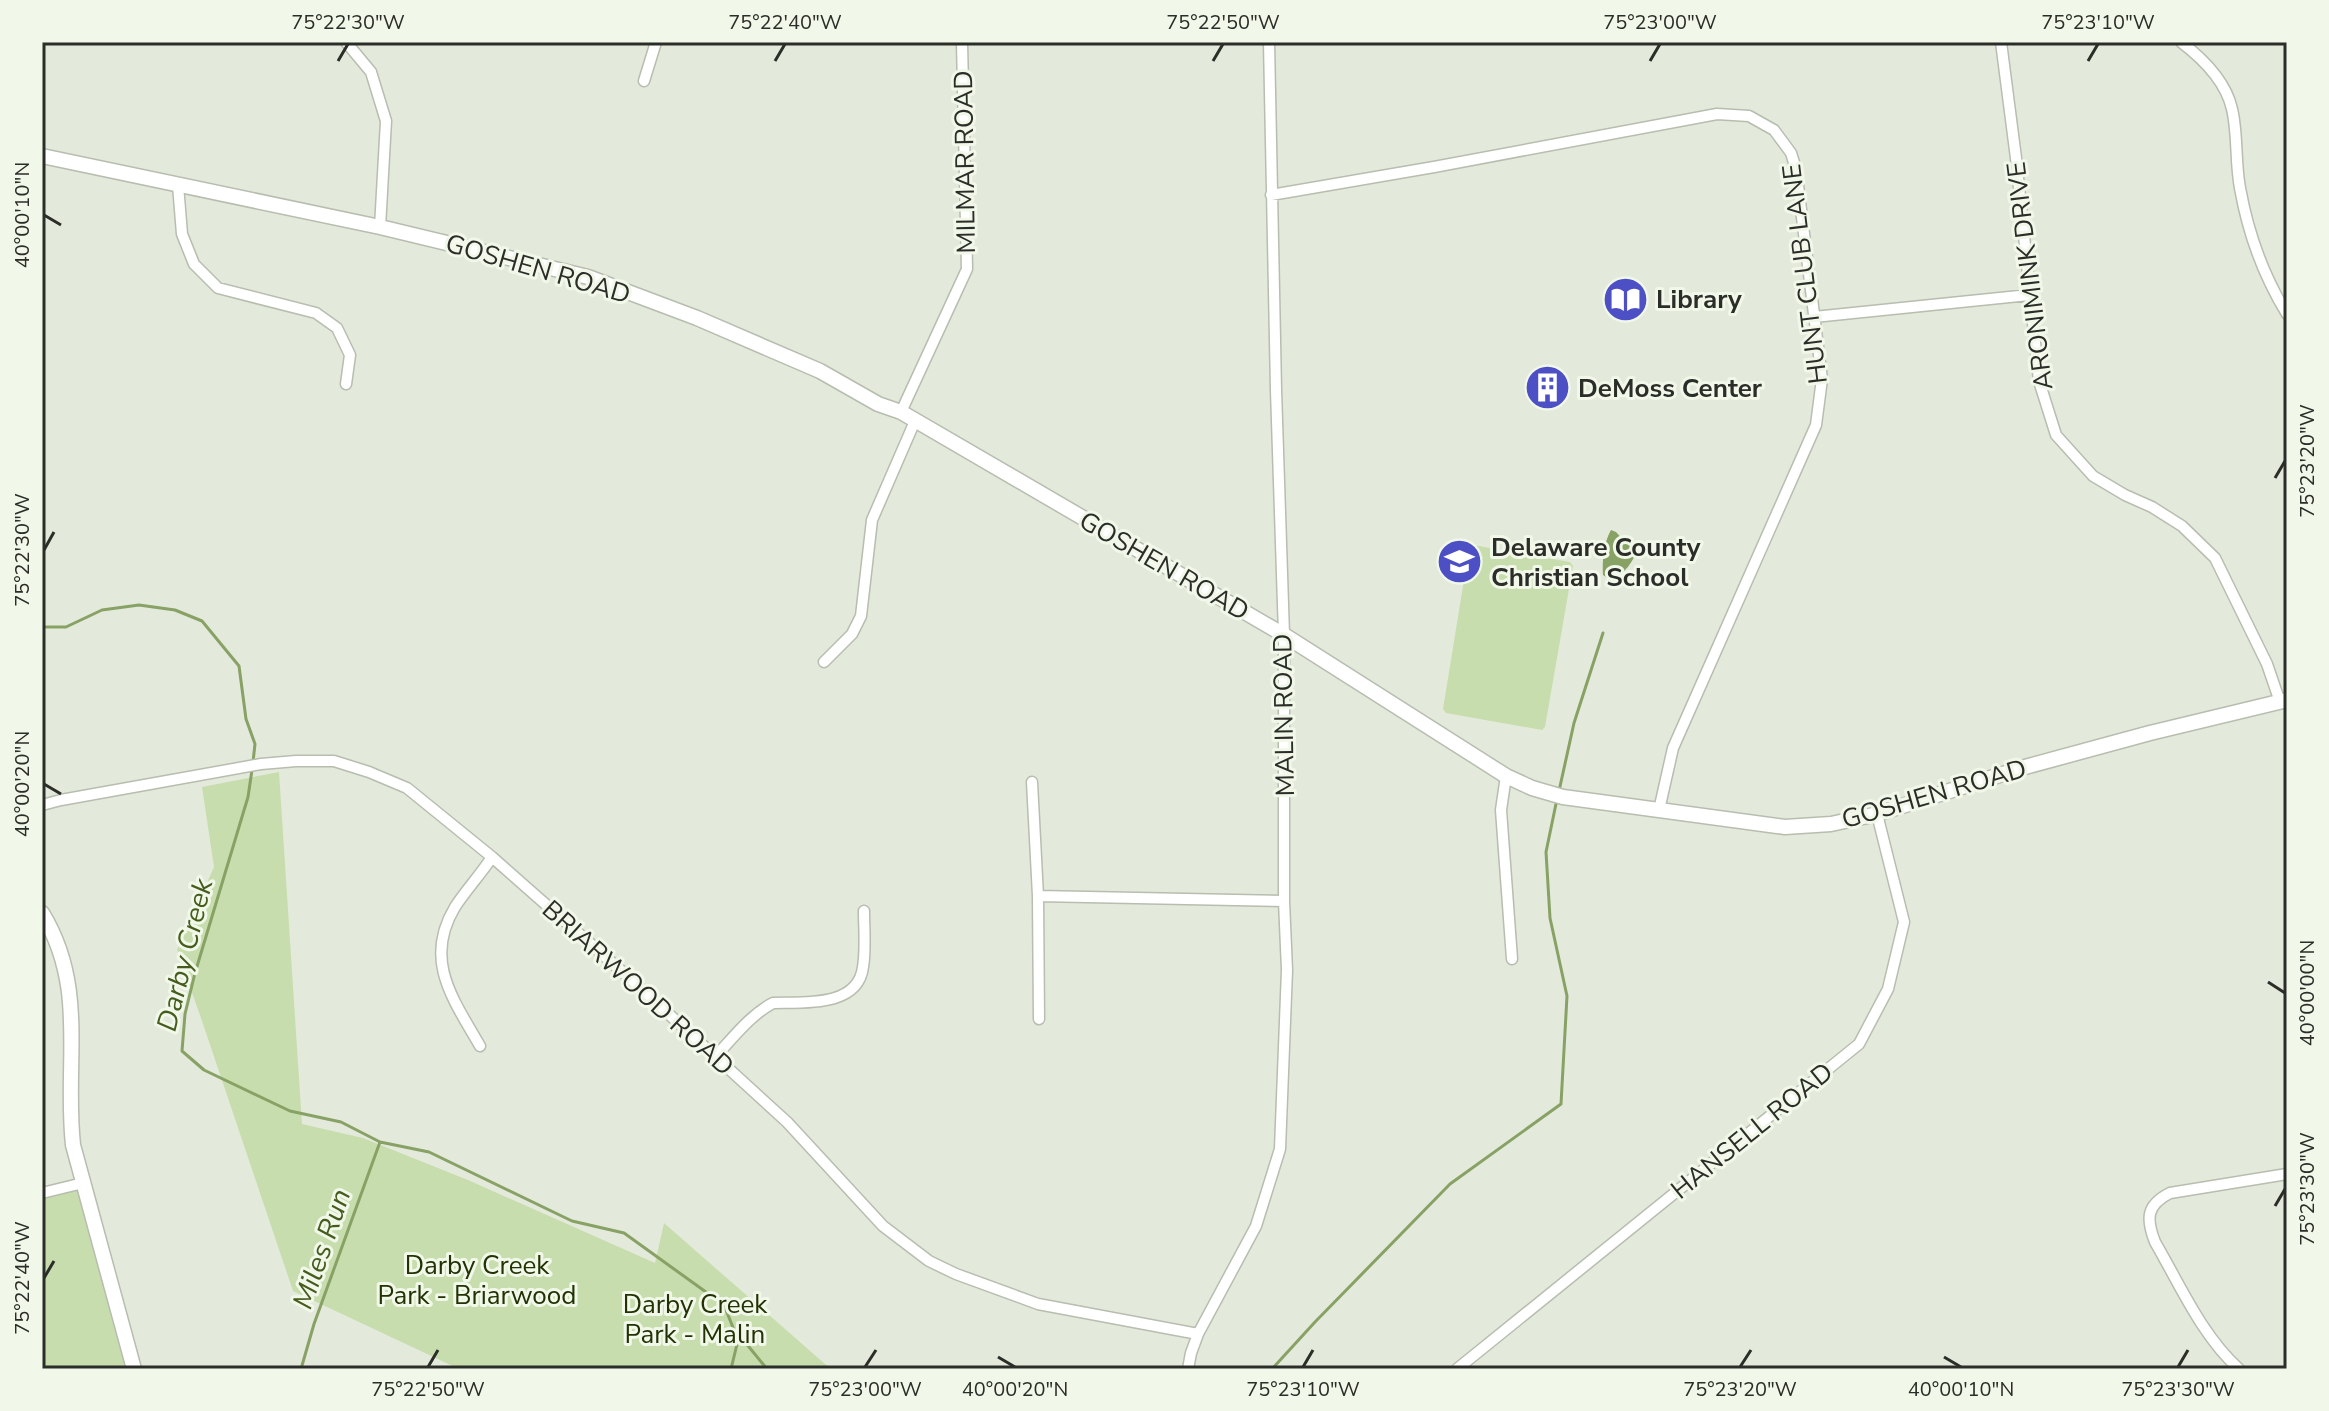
<svg xmlns="http://www.w3.org/2000/svg" width="2329" height="1411" viewBox="0 0 2329 1411" font-family="'Nunito Sans',sans-serif">
	<style>
		.green { fill: #c8ddad }
		.water { fill: #88a165 }
		.lines { fill: none; stroke-linecap: round; stroke-linejoin: round }
		.stream { stroke: #88a165; stroke-width: 3 }
		.street-casing { stroke: #b7bdaf; stroke-width: 13 }
		.secondary-casing { stroke: #b7bdaf; stroke-width: 17 }
		.street { stroke: #fff; stroke-width: 10 }
		.secondary { stroke: #fff; stroke-width: 14 }
		.ticks { fill: none; stroke: #2b2d28; stroke-width: 3 }
		.labels { text-anchor: middle; dominant-baseline: central; stroke-width: 6; stroke-linejoin: round; paint-order: stroke }
		.street-label { font-size: 26px; fill: #2b2d28; stroke: #f1f8e9 }
		.poi-label { font-size: 26px; font-weight: bold; fill: #2b2d28; stroke: #f1f8e9; text-anchor: start }
		.park-label { font-size: 26px; fill: #223204; stroke: #f1f8e9 }
		.water-label { font-size: 28px; font-style: italic; fill: #455c1d; stroke: #f1f8e9 }
		.neatline { fill: none; stroke: #2b2d28; stroke-width: 3 }
		.ticks-label { font-size: 20px; text-anchor: middle; fill: #2b2d28 }
	</style>
	<rect width="100%" height="100%" fill="#e4eadb"/>
	<path class="green" d="M1473 545 1570 562 1573 566 1545 727 1542 730 1446 713 1443 709 1469 549Z
		M279 772 302 1124 363 1138 468 1180 655 1263 664 1223 825 1364 834 1369H459L293 1291 202 1021 177 950 214 867 202 787Z
		M83 1183 134 1369H42V1198Z"/>
	<path class="water" d="M1611 530 1616 532 1624 541 1636 543 1639 546C1633 561 1626 575 1609 579L1603 575C1602 560 1604 542 1611 530Z"/>
	<g class="lines">
		<path class="stream" d="M42 627H66L102 610 139 605 175 610 202 621 239 666 246 719 255 744 253 762
			M252 770 248 797 195 973 185 1014 182 1051 204 1070 290 1111 341 1122 380 1142 429 1152 572 1221 624 1233 724 1305 738 1340 731 1369
			M1559 791 1574 723 1603 633
			M736 1331 767 1369
			M301 1369 314 1324 380 1142
			M1272 1369 1315 1322 1450 1184 1561 1104 1567 996 1550 918 1546 852 1557 799"/>
		<defs>
			<path id="street" d="M346 42 371 72 386 121 380 227
				M2001 42 2016 158 2039 381 2056 435 2093 476 2125 495 2152 507 2182 526 2215 558 2267 664 2280 702
				M2181 42C2202 58 2226 82 2232 109 2238 134 2235 162 2240 188 2248 233 2263 275 2287 314
				M644 81 656 42
				M178 185 182 234 194 264 218 288 316 313 337 328 350 355 346 384
				M1271 195 1434 167 1717 114 1749 116 1774 130 1791 153 1796 169 1822 379 1816 425 1673 748 1659 810
				M1814 317 2029 295
				M901 412 967 269 962 42
				M824 662 852 634 861 616 872 520 915 421
				M1506 776 1501 810 1512 959
				M1032 782 1038 896 1039 1019
				M42 805 61 800 261 764 296 761H334L369 772 407 788 492 857 627 976 787 1122 883 1226 929 1261 956 1274 1038 1304 1198 1334
				M1038 896 1284 901
				M480 1046C453 999 423 960 455 907 466 890 481 874 492 857
				M715 1057C732 1039 750 1015 773 1003 802 1002 858 1008 863 967 866 949 864 929 864 911
				M42 1193 83 1183
				M1188 1369 1191 1353 1198 1334 1256 1226 1280 1149 1287 970 1284 901V635L1276 390 1269 42
				M1457 1369 1859 1044 1888 989 1904 922 1877 814
				M2239 1369C2202 1336 2180 1285 2155 1242 2146 1219 2146 1205 2170 1193L2287 1174"/>
			<path id="secondary" d="M42 156 380 227 588 277 697 318 820 371 878 404 901 412 1284 635 1506 776 1532 788 1563 797 1785 827 1831 824 1877 814 2025 767 2150 733 2287 700
				M42 913C88 988 64 1063 73 1145L134 1369"/>
		</defs>
		<use href="#street" class="street-casing"/>
		<use href="#secondary" class="secondary-casing"/>
		<use href="#street" class="street"/>
		<use href="#secondary" class="secondary"/>
	</g>
	<path class="ticks" d="M338 61 348 44M775 61 785 44M1213 61 1223 44M1650 61 1660 44M2088 61 2098 44M44 215 61 225M2275 478 2285 461M44 550 54 532M44 784 61 794M2268 982 2285 993M2275 1206 2285 1189M44 1278 54 1261M998 1357 1015 1367M1944 1357 1961 1367M428 1367 438 1350M865 1367 876 1350M1303 1367 1313 1350M1740 1367 1751 1350M2178 1367 2188 1350"/>
	<defs>
		<symbol id="library-disc" viewBox="-11 -11 22 22"><circle r="9.5" fill="#4d4fc5" stroke="#f1f8e9"/><path d="M-6-4Q-3-5.5-.7-3.5V5Q-3 3-6 4ZM6-4Q3-5.5 .7-3.5V5Q3 3 6 4Z" fill="#fff"/></symbol>
		<symbol id="building-disc" viewBox="-11 -11 22 22"><circle r="9.5" fill="#4d4fc5" stroke="#f1f8e9"/><path d="M-4-6H4V6H1V3H-1V6H-4ZM-2.5-4.3h1.7v1.8h-1.7ZM.8-4.3h1.7v1.8H.8ZM-2.5-1h1.7V.8h-1.7ZM.8-1h1.7V.8H.8Z" fill="#fff"/></symbol>
		<symbol id="school-disc" viewBox="-11 -11 22 22"><circle r="9.5" fill="#4d4fc5" stroke="#f1f8e9"/><path d="M0-5L7-2L0 1L-7-2ZM-4 1L0 2.5L4 1V4Q0 6-4 4Z" fill="#fff"/></symbol>
	</defs>
	<g fill-rule="evenodd">
		<use href="#library-disc" x="1600" y="274" width="51" height="51"/>
		<use href="#building-disc" x="1522" y="362" width="51" height="51"/>
		<use href="#school-disc" x="1434" y="536" width="51" height="51"/>
	</g>
	<g class="labels">
		<g class="street-label">
			<text transform="translate(965 162) rotate(-91)">MILMAR ROAD</text>
			<text transform="translate(538 269) rotate(16)">GOSHEN ROAD</text>
			<text transform="translate(1805 274) rotate(-97)">HUNT CLUB LANE</text>
			<text transform="translate(2030 276) rotate(-97)">ARONIMINK DRIVE</text>
			<text transform="translate(1164 566) rotate(30)">GOSHEN ROAD</text>
			<text transform="translate(1284 715) rotate(-91)">MALIN ROAD</text>
			<text transform="translate(1934 794) rotate(-16)">GOSHEN ROAD</text>
			<text transform="translate(638 988) rotate(42)">BRIARWOOD ROAD</text>
			<text transform="translate(1752 1131) rotate(-39)">HANSELL ROAD</text>
		</g>
		<g class="poi-label">
			<text x="1656" y="299">Library</text>
			<text x="1578" y="388">DeMoss Center</text>
			<text x="1491" y="547">Delaware County<tspan x="1491" dy="30">Christian School</tspan></text>
		</g>
		<g class="park-label">
			<text x="477" y="1265">Darby Creek<tspan x="477" dy="30">Park - Briarwood</tspan></text>
			<text x="695" y="1304">Darby Creek<tspan x="695" dy="30">Park - Malin</tspan></text>
		</g>
		<g class="water-label">
			<text transform="translate(185 955) rotate(-76)">Darby Creek</text>
			<text transform="translate(322 1249) rotate(-71)">Miles Run</text>
		</g>
	</g>
	<rect width="2329" height="1411" fill="none" stroke="#f1f8e9" stroke-width="88"/>
	<rect x="44" y="44" width="2241" height="1323" class="neatline"/>
	<g class="ticks-label">
		<text x="348" y="29">75°22'30"W</text>
		<text x="785" y="29">75°22'40"W</text>
		<text x="1223" y="29">75°22'50"W</text>
		<text x="1660" y="29">75°23'00"W</text>
		<text x="2098" y="29">75°23'10"W</text>
		<text transform="translate(22 215) rotate(-90)" y="7">40°00'10"N</text>
		<text transform="translate(2307 461) rotate(-90)" y="7">75°23'20"W</text>
		<text transform="translate(22 550) rotate(-90)" y="7">75°22'30"W</text>
		<text transform="translate(22 784) rotate(-90)" y="7">40°00'20"N</text>
		<text transform="translate(2307 993) rotate(-90)" y="7">40°00'00"N</text>
		<text transform="translate(2307 1189) rotate(-90)" y="7">75°23'30"W</text>
		<text transform="translate(22 1278) rotate(-90)" y="7">75°22'40"W</text>
		<text x="428" y="1396">75°22'50"W</text>
		<text x="865" y="1396">75°23'00"W</text>
		<text x="1015" y="1396">40°00'20"N</text>
		<text x="1303" y="1396">75°23'10"W</text>
		<text x="1740" y="1396">75°23'20"W</text>
		<text x="1961" y="1396">40°00'10"N</text>
		<text x="2178" y="1396">75°23'30"W</text>
	</g>
</svg>
